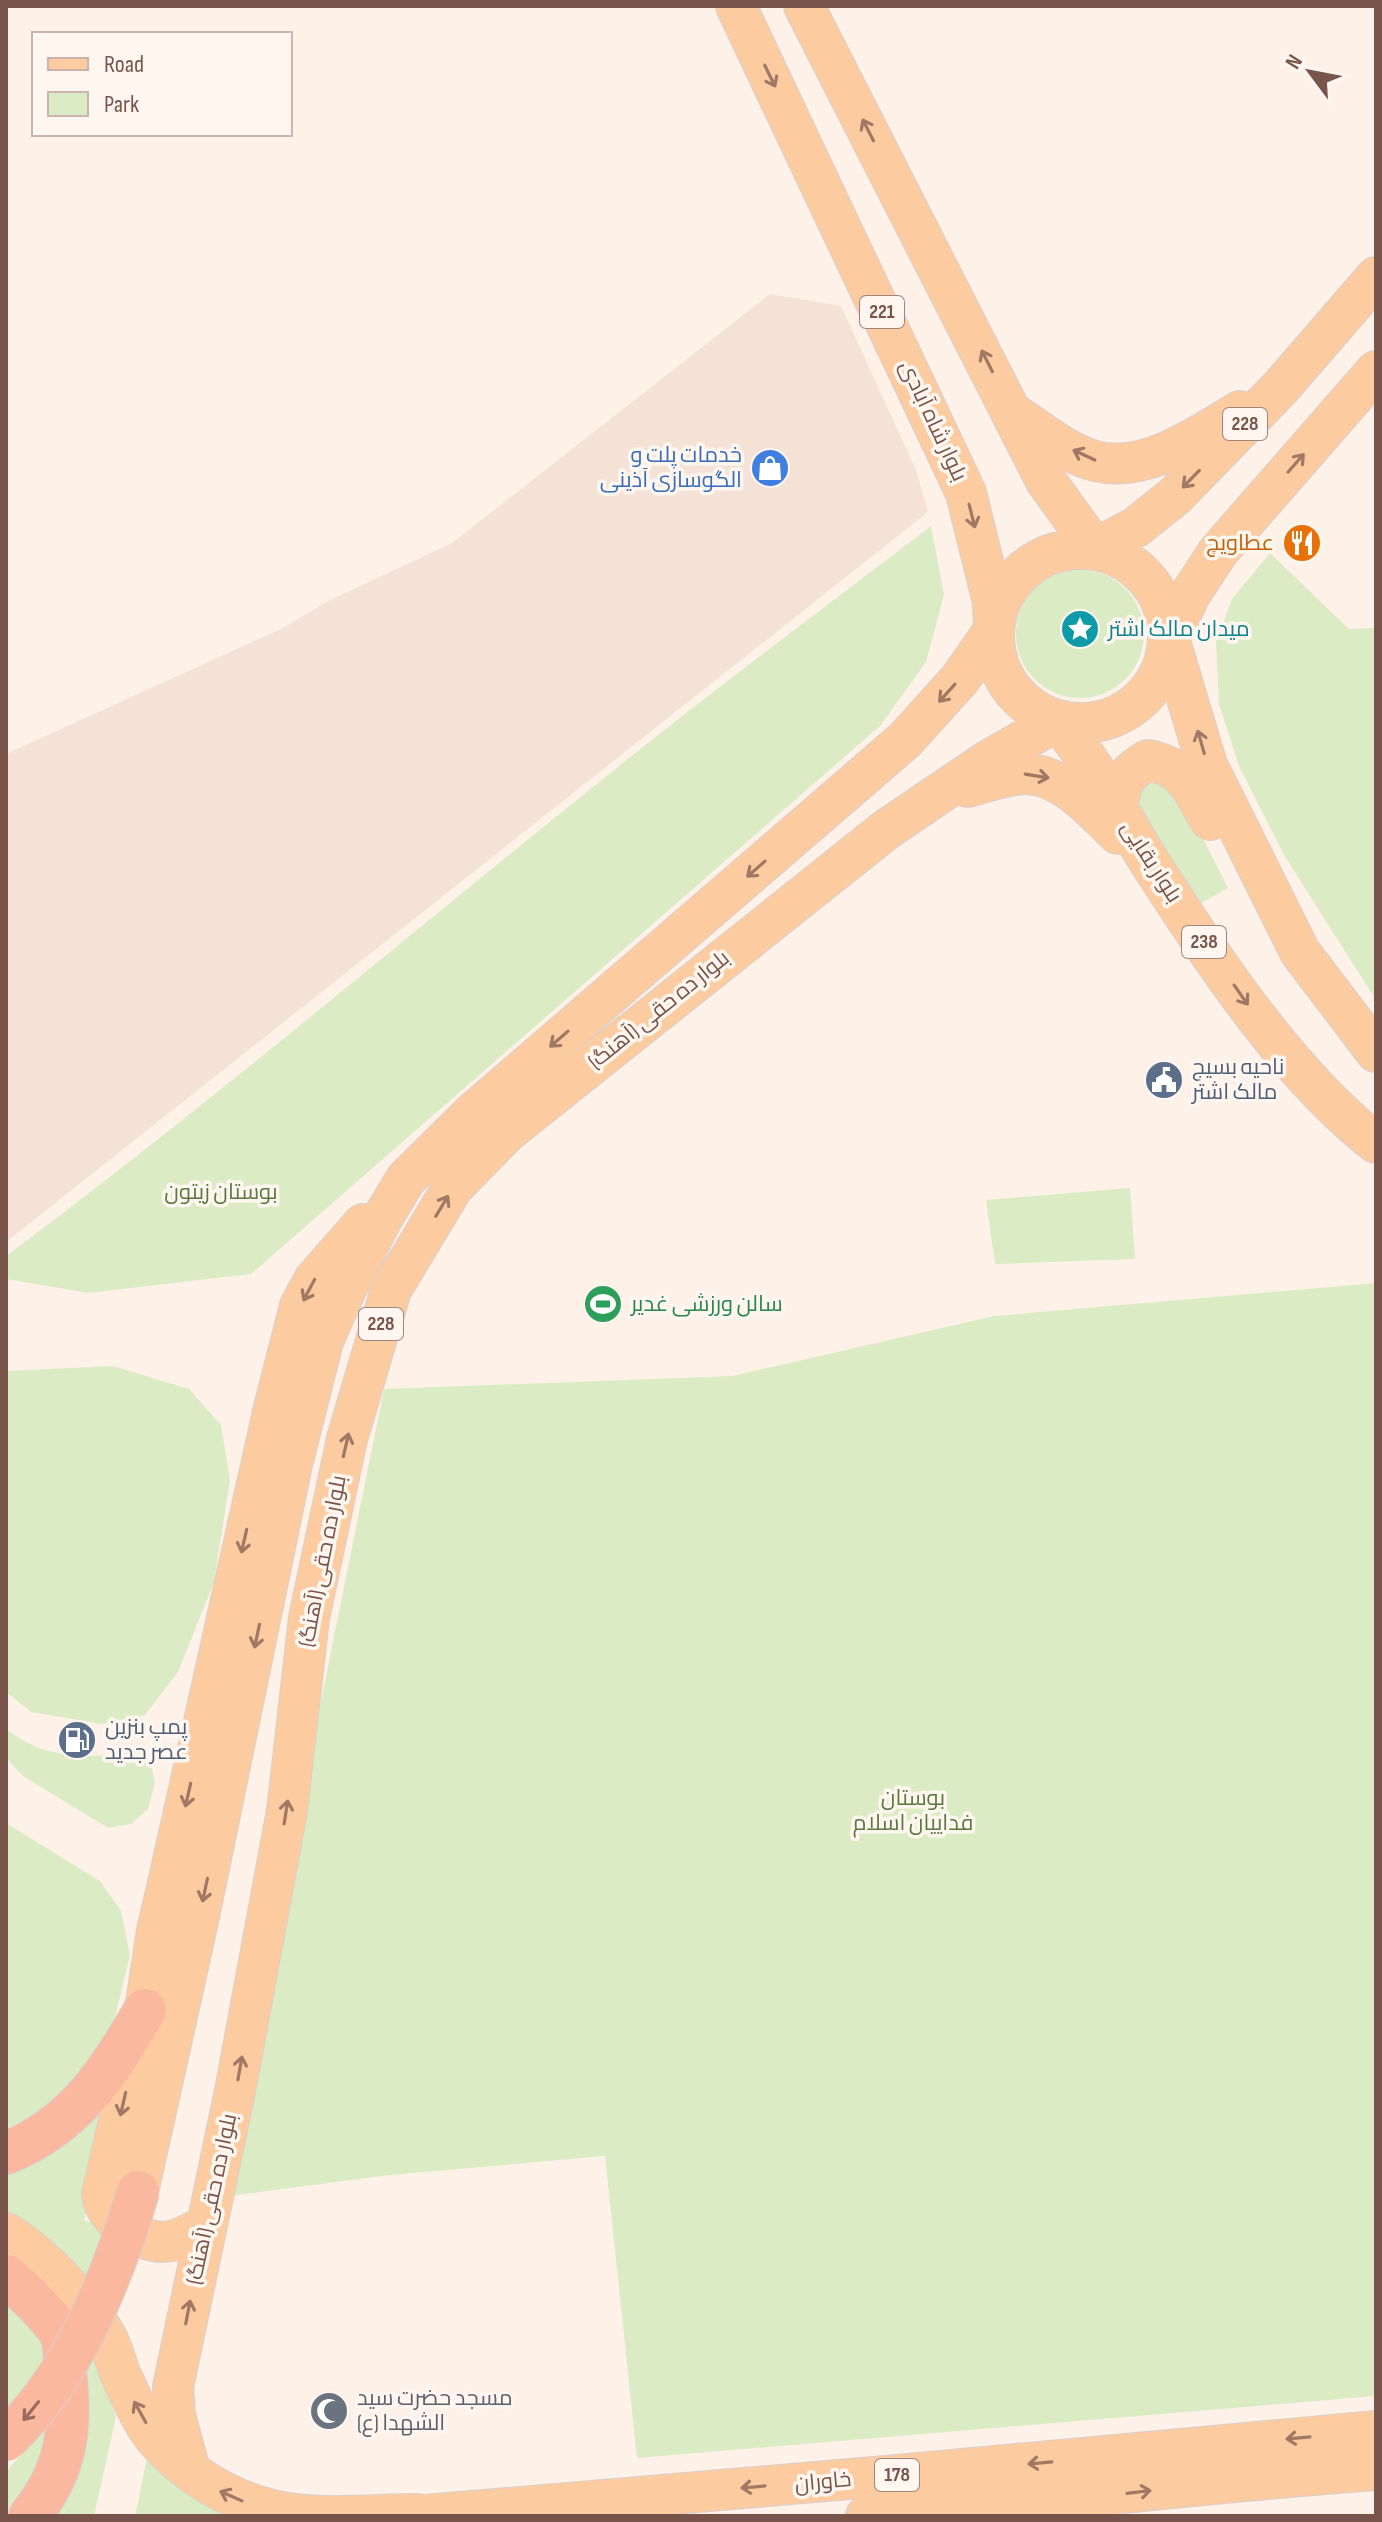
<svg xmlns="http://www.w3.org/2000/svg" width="1382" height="2522" viewBox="0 0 1382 2522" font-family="'Sofia Sans Condensed',Cairo,sans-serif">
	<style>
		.residential { fill: #f5e2d6 }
		.green { fill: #dbecc5 }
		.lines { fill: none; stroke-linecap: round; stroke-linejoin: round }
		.primary-casing { stroke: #d9cfcd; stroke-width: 42 }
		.trunk-casing { stroke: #d9cfcd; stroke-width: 44 }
		.primary { stroke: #fccba0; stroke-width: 40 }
		.trunk { stroke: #fab99f; stroke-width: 42 }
		.trunk-bridge-casing { stroke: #d9cfcd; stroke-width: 44; stroke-linecap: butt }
		.trunk-bridge { stroke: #fab99f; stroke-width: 42 }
		.oneway { stroke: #a07864 }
		.oneway2 { stroke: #986d60 }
		.labels { text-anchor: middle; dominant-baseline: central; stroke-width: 7; stroke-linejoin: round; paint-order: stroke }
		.shield { fill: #fff6ef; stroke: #a0857c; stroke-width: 2 }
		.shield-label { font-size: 20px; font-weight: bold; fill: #78544b }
		.street-label { font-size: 22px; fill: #78544b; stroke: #fff6ef }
		.shop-label { font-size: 22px; fill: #366cbe; stroke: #fff6ef; text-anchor: end }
		.food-label { font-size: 22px; fill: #c56008; stroke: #fff6ef; text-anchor: end }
		.culture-label { font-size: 22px; fill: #0d838f; stroke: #fff6ef; text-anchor: start }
		.service-label { font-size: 22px; fill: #4e5e75; stroke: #fff6ef; text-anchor: start }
		.park-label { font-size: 22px; fill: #59783f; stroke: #fff6ef }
		.leisure-label { font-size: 22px; fill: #27864d; stroke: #fff6ef; text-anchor: start }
		.worship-label { font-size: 22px; fill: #5b616d; stroke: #fff6ef; text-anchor: start }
	</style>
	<rect width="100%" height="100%" fill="#fdf1e8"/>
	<path class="residential" d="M770 294 841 306 916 470 928 512 6 1242V754L283 628 328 601 452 543Z"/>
	<path class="green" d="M931 526 944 595 926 662 880 726 251 1274 88 1293 6 1279V1256C219 1097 421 924 629 758 728 679 830 603 931 526Z
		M1270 553 1349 629 1376 628V1000L1284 855 1239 766 1219 704 1216 642 1232 599Z
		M1016 634a64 64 0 1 1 128 0a64 64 0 1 1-128 0Z
		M1159 779 1189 811 1228 888 1198 905 1135 805 1141 789Z
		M1130 1188 1135 1259 995 1264 986 1200Z
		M1376 1283V2396L637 2458 605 2156 390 2175 221 2197 384 1389 733 1376 994 1316Z
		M113 1366 189 1389 221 1425 230 1480 214 1582 178 1672 145 1715 102 1724 31 1712 6 1692V1371Z
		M6 1729C15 1735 25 1742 34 1746 63 1758 108 1759 137 1748L151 1765 155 1783 148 1809 131 1824 108 1828 23 1776 6 1758Z
		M6 1823 100 1881 121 1911 130 1955 111 2034 48 2108 6 2129Z
		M119 2078 84 2220 112 2230 87 2294 6 2221V2166Z
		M6 2289 59 2350 6 2419Z
		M96 2355 116 2417 94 2516H41L79 2384Z
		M62 2405 18 2516H6V2471L39 2436Z
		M149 2449 233 2516H135Z"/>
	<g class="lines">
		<defs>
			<path id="primary" d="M804 6 1046 481 1095 549 1136 527 1175 496 1281 387 1376 277
				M1376 371 1218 552 1191 593 1169 638 1207 765 1300 952 1376 1052
				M1014 414C1039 430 1067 454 1095 461 1146 474 1198 436 1240 411
				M994 636a87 87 0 1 1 174 0a87 87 0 1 1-174 0Z
				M968 787C986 782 1005 775 1024 774 1062 773 1093 810 1118 834
				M1117 809C1121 782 1123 775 1148 760 1187 768 1191 788 1210 820
				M138 2192 198 1921 292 1464 323 1341 347 1287 383 1217 406 1179 473 1113 905 740 960 679 994 630 993 602 966 493 736 6
				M205 2226C192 2232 178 2242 163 2242 139 2242 104 2219 102 2194L145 2010 157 1931 169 1879 274 1408 300 1306 314 1280 363 1224
				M6 2233C41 2254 87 2302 107 2338 114 2352 117 2369 125 2384 133 2401 142 2422 154 2437 184 2473 227 2499 272 2510 316 2521 372 2514 418 2514
				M190 2471 175 2415 173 2387 235 2091 287 1811 309 1618 347 1439 391 1290 453 1187 507 1132 887 829 989 760 1057 721C1097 765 1122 819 1154 869 1213 961 1290 1076 1376 1143
				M413 2516 886 2476 1376 2431
				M866 2516C1036 2504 1206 2482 1376 2470"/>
			<path id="trunk" d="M6 2153C75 2126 110 2071 145 2010
				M6 2276C20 2287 54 2320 61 2335 65 2344 64 2361 65 2371 72 2428 67 2470 30 2516"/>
		</defs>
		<use href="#primary" class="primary-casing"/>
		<use href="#trunk" class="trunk-casing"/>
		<use href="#primary" class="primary"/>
		<use href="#trunk" class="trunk"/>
		<defs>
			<path id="trunk-bridge" d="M6 2440C74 2374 111 2282 138 2192"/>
		</defs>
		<use href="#trunk-bridge" class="trunk-bridge-casing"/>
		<use href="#trunk-bridge" class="trunk-bridge"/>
	</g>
	<defs><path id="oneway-shaft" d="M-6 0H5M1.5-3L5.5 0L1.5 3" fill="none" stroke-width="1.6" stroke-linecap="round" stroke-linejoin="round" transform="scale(2)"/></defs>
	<g class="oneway">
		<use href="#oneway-shaft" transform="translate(770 76) rotate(64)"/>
		<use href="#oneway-shaft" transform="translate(868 130) rotate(-117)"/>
		<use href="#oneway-shaft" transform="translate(987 361) rotate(-117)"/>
		<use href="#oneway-shaft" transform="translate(1084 455) rotate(-155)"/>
		<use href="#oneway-shaft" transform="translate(1296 463) rotate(-49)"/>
		<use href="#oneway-shaft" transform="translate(1191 479) rotate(134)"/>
		<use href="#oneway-shaft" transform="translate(972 516) rotate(76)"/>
		<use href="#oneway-shaft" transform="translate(947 693) rotate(132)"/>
		<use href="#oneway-shaft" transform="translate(1201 742) rotate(-106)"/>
		<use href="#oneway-shaft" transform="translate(1037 776) rotate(9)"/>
		<use href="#oneway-shaft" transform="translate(756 869) rotate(139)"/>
		<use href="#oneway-shaft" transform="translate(1241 995) rotate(55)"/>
		<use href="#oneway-shaft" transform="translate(559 1039) rotate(139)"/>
		<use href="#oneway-shaft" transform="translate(442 1206) rotate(-59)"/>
		<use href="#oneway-shaft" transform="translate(309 1290) rotate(118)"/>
		<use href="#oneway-shaft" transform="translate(346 1445) rotate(-77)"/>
		<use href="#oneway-shaft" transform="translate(244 1541) rotate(103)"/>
		<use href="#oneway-shaft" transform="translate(257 1636) rotate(102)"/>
		<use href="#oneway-shaft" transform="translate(188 1795) rotate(103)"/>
		<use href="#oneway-shaft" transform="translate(286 1812) rotate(-81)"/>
		<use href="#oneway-shaft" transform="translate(205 1890) rotate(102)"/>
		<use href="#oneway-shaft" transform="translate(240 2068) rotate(-80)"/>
		<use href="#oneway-shaft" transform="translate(123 2104) rotate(103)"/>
		<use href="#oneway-shaft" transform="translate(188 2312) rotate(-79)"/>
		<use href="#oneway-shaft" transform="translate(140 2412) rotate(-119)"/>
		<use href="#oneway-shaft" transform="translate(1298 2438) rotate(175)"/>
		<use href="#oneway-shaft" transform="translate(1040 2463) rotate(175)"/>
		<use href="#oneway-shaft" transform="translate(753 2487) rotate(175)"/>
		<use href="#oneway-shaft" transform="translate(1139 2492) rotate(-7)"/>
		<use href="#oneway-shaft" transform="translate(231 2496) rotate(-156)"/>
	</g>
	<use class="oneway2" href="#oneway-shaft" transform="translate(31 2411) rotate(129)"/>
	<defs>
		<symbol id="shop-disc" viewBox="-11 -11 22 22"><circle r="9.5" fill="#3f7fe0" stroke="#fff6ef"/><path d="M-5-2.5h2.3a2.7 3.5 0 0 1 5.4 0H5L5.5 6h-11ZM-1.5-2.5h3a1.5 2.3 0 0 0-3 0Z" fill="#fff"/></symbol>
		<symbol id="restaurant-disc" viewBox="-11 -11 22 22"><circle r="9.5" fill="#e8710a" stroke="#fff6ef"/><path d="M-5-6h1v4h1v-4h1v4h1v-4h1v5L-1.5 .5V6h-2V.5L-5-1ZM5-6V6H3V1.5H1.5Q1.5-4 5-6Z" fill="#fff"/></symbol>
		<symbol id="sight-disc" viewBox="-11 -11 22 22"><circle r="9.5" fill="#0f9aa8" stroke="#fff6ef"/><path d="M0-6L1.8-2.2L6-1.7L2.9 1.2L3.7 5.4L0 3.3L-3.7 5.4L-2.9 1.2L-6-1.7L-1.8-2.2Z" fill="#fff"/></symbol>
		<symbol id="civic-disc" viewBox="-11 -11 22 22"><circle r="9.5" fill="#5c6f8a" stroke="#fff6ef"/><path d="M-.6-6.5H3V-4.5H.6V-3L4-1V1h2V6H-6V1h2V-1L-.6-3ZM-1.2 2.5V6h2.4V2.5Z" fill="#fff"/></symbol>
		<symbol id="stadium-disc" viewBox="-11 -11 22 22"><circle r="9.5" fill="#2e9e5b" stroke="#fff6ef"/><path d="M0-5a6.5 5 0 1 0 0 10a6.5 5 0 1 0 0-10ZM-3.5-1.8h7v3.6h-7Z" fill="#fff"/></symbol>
		<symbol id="fuel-disc" viewBox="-11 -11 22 22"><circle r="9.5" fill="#5c6f8a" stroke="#fff6ef"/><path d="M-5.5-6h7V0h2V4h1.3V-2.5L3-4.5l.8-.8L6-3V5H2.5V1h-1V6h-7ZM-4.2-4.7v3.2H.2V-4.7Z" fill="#fff"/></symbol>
		<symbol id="mosque-disc" viewBox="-11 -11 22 22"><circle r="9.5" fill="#6b7280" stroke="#fff6ef"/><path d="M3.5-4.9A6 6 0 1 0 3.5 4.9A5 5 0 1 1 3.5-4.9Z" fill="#fff"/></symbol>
	</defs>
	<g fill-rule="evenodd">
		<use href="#shop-disc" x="748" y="446" width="44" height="44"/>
		<use href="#restaurant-disc" x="1280" y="521" width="44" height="44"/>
		<use href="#sight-disc" x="1058" y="607" width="44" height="44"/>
		<use href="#civic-disc" x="1142" y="1058" width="44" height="44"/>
		<use href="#stadium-disc" x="581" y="1282" width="44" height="44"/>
		<use href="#fuel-disc" x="55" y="1718" width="44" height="44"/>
		<use href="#mosque-disc" x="307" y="2389" width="44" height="44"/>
	</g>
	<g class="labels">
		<g class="shield">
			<rect x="860" y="296" width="44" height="32" rx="6"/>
			<rect x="1223" y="408" width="44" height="32" rx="6"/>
			<rect x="1182" y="926" width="44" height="32" rx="6"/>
			<rect x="359" y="1308" width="44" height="32" rx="6"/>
			<rect x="875" y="2459" width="44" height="32" rx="6"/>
		</g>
		<g class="shield-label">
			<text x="882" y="312">221</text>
			<text x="1245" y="424">228</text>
			<text x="1204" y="942">238</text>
			<text x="381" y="1324">228</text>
			<text x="897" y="2475">178</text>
		</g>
		<g class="street-label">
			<text transform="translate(933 421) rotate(65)">بلوار شاه آبادی</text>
			<text transform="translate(1151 862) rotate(57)">بلوار بقایی</text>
			<text transform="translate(659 1010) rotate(-39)">بلوار ده حقی (آهنگ)</text>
			<text transform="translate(323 1561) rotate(-79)">بلوار ده حقی (آهنگ)</text>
			<text transform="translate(212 2199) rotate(-78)">بلوار ده حقی (آهنگ)</text>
			<text transform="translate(823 2482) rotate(-5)">خاوران</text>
		</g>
		<g class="shop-label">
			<text x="742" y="455">خدمات پلت و<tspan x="742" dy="25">الگوسازی آذینی</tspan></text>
		</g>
		<g class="food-label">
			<text x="1274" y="543">عطاویچ</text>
		</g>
		<g class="culture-label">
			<text x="1108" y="629">میدان مالک اشتر</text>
		</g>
		<g class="service-label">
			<text x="1192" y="1067">ناحیه بسیج<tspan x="1192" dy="25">مالک اشتر</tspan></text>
			<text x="105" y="1727">پمپ بنزین<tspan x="105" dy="25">عصر جدید</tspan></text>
		</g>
		<g class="park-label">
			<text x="221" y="1192">بوستان زیتون</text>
			<text x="913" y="1798">بوستان<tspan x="913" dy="25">فداییان اسلام</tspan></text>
		</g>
		<g class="leisure-label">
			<text x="631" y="1304">سالن ورزشی غدیر</text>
		</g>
		<g class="worship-label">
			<text x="357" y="2398">مسجد حضرت سید<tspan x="357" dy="25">الشهدا (ع)</tspan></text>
		</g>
	</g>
	<rect width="1382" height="2522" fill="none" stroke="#78544b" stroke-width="16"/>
	<rect x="32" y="32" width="260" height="104" fill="#fff6ef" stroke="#c9b5ad" stroke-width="2"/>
	<rect x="48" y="58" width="40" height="12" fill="#fccba0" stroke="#c9b5ad" stroke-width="2"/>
	<text x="104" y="72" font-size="24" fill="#78544b">Road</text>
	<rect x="48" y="92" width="40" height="24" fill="#dbecc5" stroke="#c9b5ad" stroke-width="2"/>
	<text x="104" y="112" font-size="24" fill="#78544b">Park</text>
	<g transform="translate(1310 72) rotate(302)" stroke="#fff6ef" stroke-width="6" paint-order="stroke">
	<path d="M0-6L14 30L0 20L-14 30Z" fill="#78544b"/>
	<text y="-12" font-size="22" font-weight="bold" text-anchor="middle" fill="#78544b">N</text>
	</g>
</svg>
